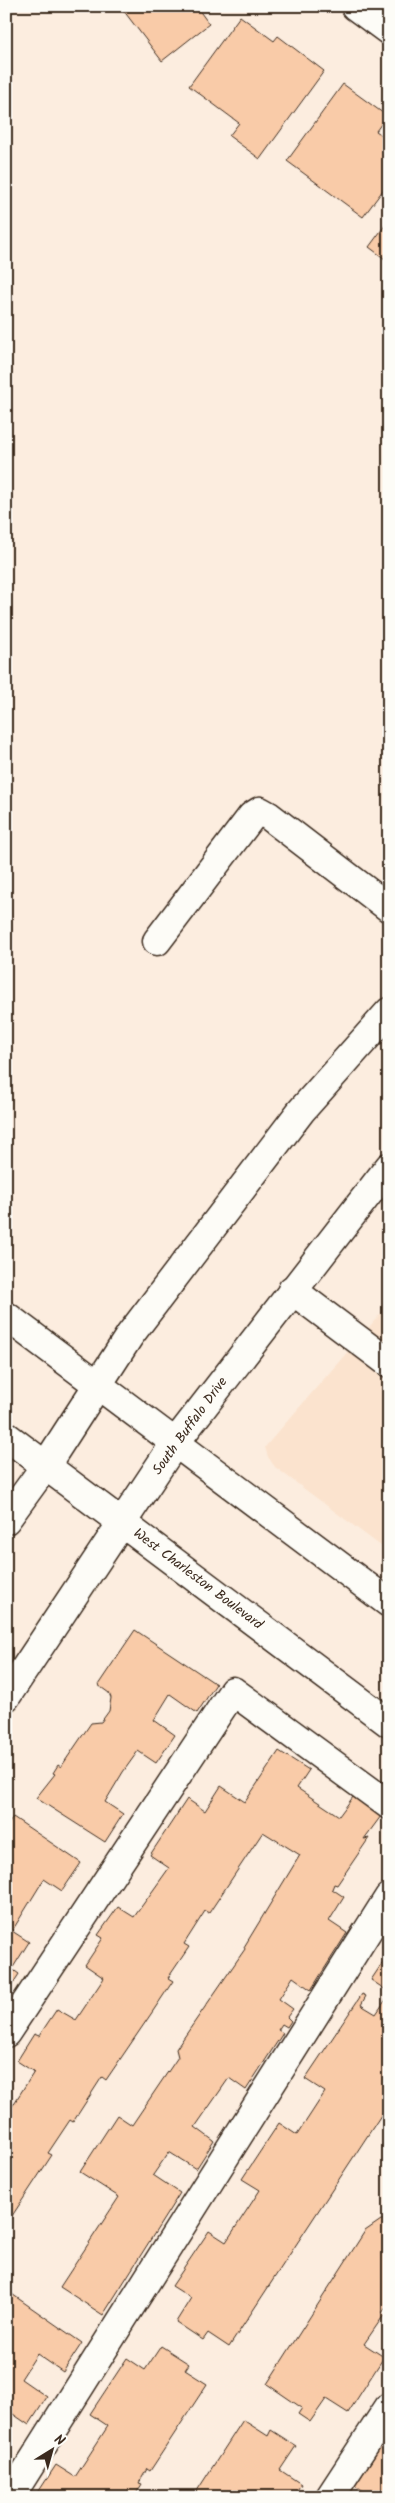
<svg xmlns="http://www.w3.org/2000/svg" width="395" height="2503" viewBox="0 0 395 2503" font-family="Kalam,sans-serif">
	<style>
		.built { fill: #fbe3ce }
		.building { fill: #f9cba8; stroke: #3b2a1e }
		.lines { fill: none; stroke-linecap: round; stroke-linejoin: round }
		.minor-casing { stroke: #3b2a1e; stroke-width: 31 }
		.major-casing { stroke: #3b2a1e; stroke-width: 31 }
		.minor { stroke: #fdfcf7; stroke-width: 28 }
		.major { stroke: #fdfcf7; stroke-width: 28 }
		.labels { text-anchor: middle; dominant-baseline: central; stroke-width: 4; stroke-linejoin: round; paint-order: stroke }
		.street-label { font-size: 14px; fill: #3b2a1e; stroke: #fdfcf7 }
	</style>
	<rect width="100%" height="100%" fill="#fceddf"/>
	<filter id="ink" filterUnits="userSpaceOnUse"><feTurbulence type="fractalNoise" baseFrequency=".02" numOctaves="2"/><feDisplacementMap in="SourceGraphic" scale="10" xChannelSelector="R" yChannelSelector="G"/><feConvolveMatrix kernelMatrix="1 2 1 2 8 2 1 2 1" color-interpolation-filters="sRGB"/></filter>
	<g filter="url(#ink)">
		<path class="built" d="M389 1304V1552L275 1467 268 1457 265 1447Z"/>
		<path class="building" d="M120 6H196L209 24 162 61Z
			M240 16 274 41 278 36 324 71 260 159 229 136 239 123 189 86Z
			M343 84 387 116 376 131 389 140V182L363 217 287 161Z
			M389 220V262L369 247Z
			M135 1630 216 1684 197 1713 170 1694 154 1720 175 1735 156 1763 138 1751 123 1772 105 1802 123 1814 105 1842 36 1798 55 1774 53 1773 58 1765 61 1767 91 1723 101 1722 109 1711 111 1698 109 1693 98 1685Z
			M279 1751 309 1770 297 1788 339 1816 353 1797 381 1816 364 1839 369 1838 337 1885 334 1884 332 1889 344 1897 329 1921 347 1933 311 1990 293 1977 279 1999 293 2009 287 2017 291 2021 287 2027 282 2024 278 2030 283 2033 246 2090 229 2078 195 2127 214 2141 196 2169 169 2152 153 2175 180 2193 103 2315 60 2287 119 2197 80 2172 117 2115 132 2125 178 2057 176 2049 245 1949 244 1947 300 1855 263 1832 209 1913 205 1911 184 1944 189 1947 168 1978 173 1981 153 2011 106 2080 102 2077 73 2122 70 2120 48 2153 52 2155 6 2225V2116L34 2072 17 2061 34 2034 39 2036 57 2009 76 2020 104 1978 85 1965 103 1938 98 1935 118 1907 134 1917 169 1868 150 1855 187 1799 205 1811 221 1786 245 1802Z
			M13 1817 81 1863 62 1891 44 1879 12 1931 29 1942 12 1969 19 1974 6 1994V1828Z
			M389 1937V1952L382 1947Z
			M389 1953V1992L371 1980Z
			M362 1994 366 1996 361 2005 376 2014 389 1995V2103L229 2347 208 2333 203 2340 176 2322 191 2298 172 2286 209 2231 226 2242 260 2190 242 2179 279 2123 297 2135 325 2092 305 2079Z
			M388 2219 389 2303 382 2313 384 2315 364 2344 384 2357 348 2413 326 2399 310 2422 298 2414 302 2408 267 2384 365 2231 381 2220Z
			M6 2290 82 2343 63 2372 37 2354 21 2379 47 2397 29 2425 10 2412 6 2419Z
			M161 2346 189 2364 185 2370 207 2384 150 2471 147 2469 139 2483 142 2484 134 2497H35L56 2465 75 2477 108 2426 90 2414 127 2358 145 2370Z
			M243 2420 268 2436 271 2430 296 2446 280 2470 301 2484 293 2497H193Z
			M389 2434V2497H372L355 2486Z"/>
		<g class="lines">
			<defs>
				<path id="minor" d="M355 6 389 31
					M157 941 252 816 260 811 269 816 389 908
					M292 1290 389 1363
					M6 2033 233 1691 389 1805
					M10 2497 389 1897
					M330 2497 389 2407"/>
				<path id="major" d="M6 1316 389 1603
					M6 1436 389 1723
					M6 1520 46 1465 130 1335 301 1111 389 1012
					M6 1697 175 1443 389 1167"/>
			</defs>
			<use href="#minor" class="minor-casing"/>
			<use href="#major" class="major-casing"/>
			<use href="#minor" class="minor"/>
			<use href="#major" class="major"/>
		</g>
	</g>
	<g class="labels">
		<g class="street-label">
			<text transform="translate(190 1426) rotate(-54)">South Buffalo Drive</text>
			<text transform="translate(198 1579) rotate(37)">West Charleston Boulevard</text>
		</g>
	</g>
	<rect width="395" height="2503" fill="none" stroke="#fdfcf7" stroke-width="25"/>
	<rect x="12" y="12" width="370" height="2478" fill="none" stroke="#3b2a1e" stroke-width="2" filter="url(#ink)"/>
	<g transform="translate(52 2450) rotate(37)" stroke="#fdfcf7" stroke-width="4" paint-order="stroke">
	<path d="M0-4L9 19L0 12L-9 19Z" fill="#3b2a1e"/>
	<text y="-8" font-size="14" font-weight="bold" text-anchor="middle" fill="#3b2a1e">N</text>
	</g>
</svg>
